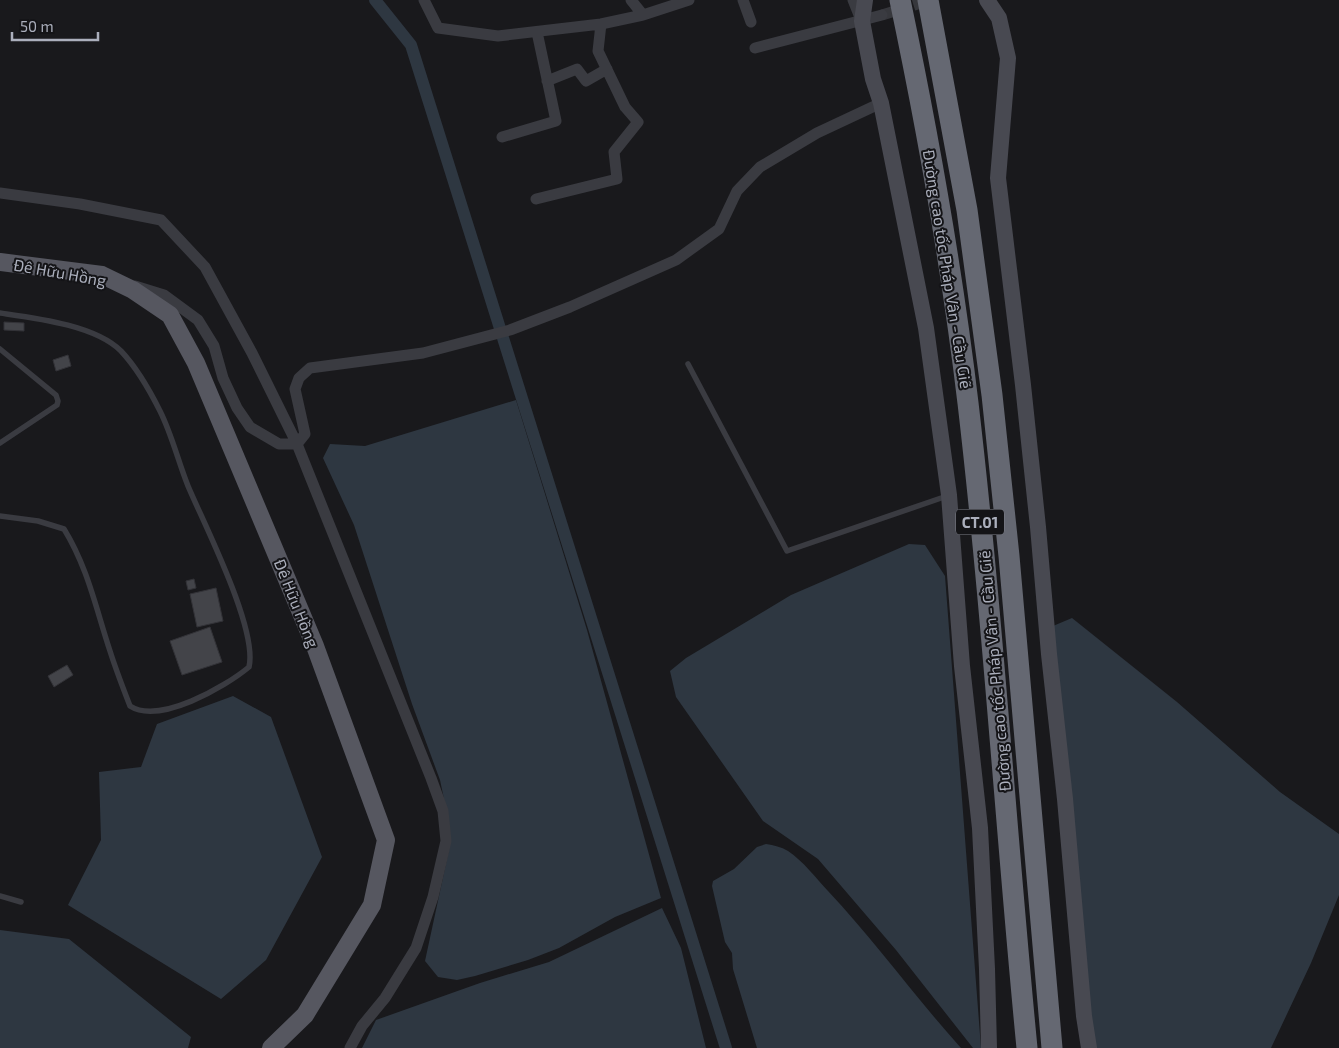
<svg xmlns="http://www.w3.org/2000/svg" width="1339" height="1048" viewBox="0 0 1339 1048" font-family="'Exo 2',sans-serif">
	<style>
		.water { fill: #2e3741 }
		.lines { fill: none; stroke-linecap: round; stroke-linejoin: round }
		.canal { stroke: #2e3741; stroke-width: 12 }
		.building { fill: #434449; stroke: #333338 }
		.street-tunnel { stroke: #36373c; stroke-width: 11; stroke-dasharray: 11 5.5; stroke-linecap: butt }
		.lane { stroke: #3a3b41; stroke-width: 5.5 }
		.street { stroke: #3a3b41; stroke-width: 11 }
		.secondary { stroke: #484951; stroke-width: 16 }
		.primary { stroke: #565760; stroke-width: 18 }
		.highway { stroke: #656872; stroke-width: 21 }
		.labels { text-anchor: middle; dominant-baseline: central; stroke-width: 4; stroke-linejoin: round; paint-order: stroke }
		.shield { fill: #141417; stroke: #7e808a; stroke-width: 1 }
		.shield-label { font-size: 15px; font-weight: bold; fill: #abafbc }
		.street-label { font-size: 16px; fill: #abafbc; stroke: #141417 }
	</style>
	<rect width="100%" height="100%" fill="#19191c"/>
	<path class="water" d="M516 400 587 630 661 898 615 917 559 948 528 960 475 976 457 980 438 977 425 961 450 845 448 818 440 780 412 704 354 525 323 458 330 444 365 446Z
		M909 544 925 545 945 576 981 1048H973L896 950 818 859 763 821 676 697 670 671 686 658 791 595Z
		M1072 618 1177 702 1280 792 1339 834V895L1311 963 1271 1048H1094L1053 626Z
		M233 696 271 717 322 857 266 960 221 999 68 905 101 840 99 772 141 767 157 724Z
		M766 844C774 845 781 847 788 851 803 861 816 878 828 891 875 941 915 997 961 1048H757L733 969 732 953 725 942 712 886 713 881 734 869 757 847Z
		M662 908 681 948 706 1048H362L376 1020 480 983 549 962Z
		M0 930 69 939 191 1037 188 1048H0Z"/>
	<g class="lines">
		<path class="canal" d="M375 0 411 45 726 1048"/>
	</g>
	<path class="building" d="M4 322 24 323V331L4 330Z
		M68 355 71 366 56 371 53 360Z
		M194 579 196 588 188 590 186 581Z
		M216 588 223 621 197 627 190 594Z
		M210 627 222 662 182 675 170 641Z
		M67 665 73 675 54 687 48 676Z"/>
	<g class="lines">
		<path class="street-tunnel" d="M882 15 931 0"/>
		<path class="lane" d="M0 313C35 318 95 325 121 351 137 368 150 391 160 411 172 435 178 461 188 486 204 524 258 629 249 667 225 687 159 725 130 706 123 688 116 670 110 651 96 609 88 568 64 529L38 521 0 516
			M0 349 56 395 58 401 57 405 0 443
			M688 364 787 551 947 496
			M0 896 21 902"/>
		<path class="street" d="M424 0 438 28 498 36 601 24 643 15 689 0
			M631 0 643 15
			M743 0 751 22
			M853 0 861 20
			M755 48 882 15
			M547 81 577 69 586 81 607 69
			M502 137 556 121 537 32
			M0 193 80 204 161 220 205 267 252 353 297 444 431 778 443 811 446 841 433 897 416 948 385 998 362 1026 350 1048
			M536 199 617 179 614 152 638 122 625 107 598 51 601 24
			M135 286 164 295 198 320 214 346 223 378 237 408 250 427 279 444H297L305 434 295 389 299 378 310 368 423 353 510 330 570 307 676 260 719 229 737 191 760 167 817 133 881 103"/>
		<path class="secondary" d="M865 0 862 21 873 79 881 103 926 328 949 495 962 666 980 828 987 969 989 1048
			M987 0 999 18 1008 58 998 178 1023 385 1038 527 1049 654 1065 799 1084 1016 1089 1048"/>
		<path class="primary" d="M0 262 102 275 133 290 170 315 196 363 315 646 386 840 372 905 305 1015 271 1048"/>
		<path class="highway" d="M900 0C928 133 952 268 968 403 993 617 1006 833 1027 1048
			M928 0 967 210 992 395 1009 556 1052 1048"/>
	</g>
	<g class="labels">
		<rect class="shield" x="956" y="509.5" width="48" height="25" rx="4"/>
		<g class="shield-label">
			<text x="980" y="522">CT.01</text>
		</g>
		<g class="street-label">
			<text transform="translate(948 269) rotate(81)">Đường cao tốc Pháp Vân - Cầu Giẽ</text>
			<text transform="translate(60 272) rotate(10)">Đê Hữu Hồng</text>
			<text transform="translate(297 603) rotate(68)">Đê Hữu Hồng</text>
			<text transform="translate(994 671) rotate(-95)">Đường cao tốc Pháp Vân - Cầu Giẽ</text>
		</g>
	</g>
	<path d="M12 32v8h86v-8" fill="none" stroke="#abafbc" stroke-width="2.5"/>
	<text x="20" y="32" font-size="15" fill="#abafbc" stroke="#141417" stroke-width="4" paint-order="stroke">50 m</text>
</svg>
